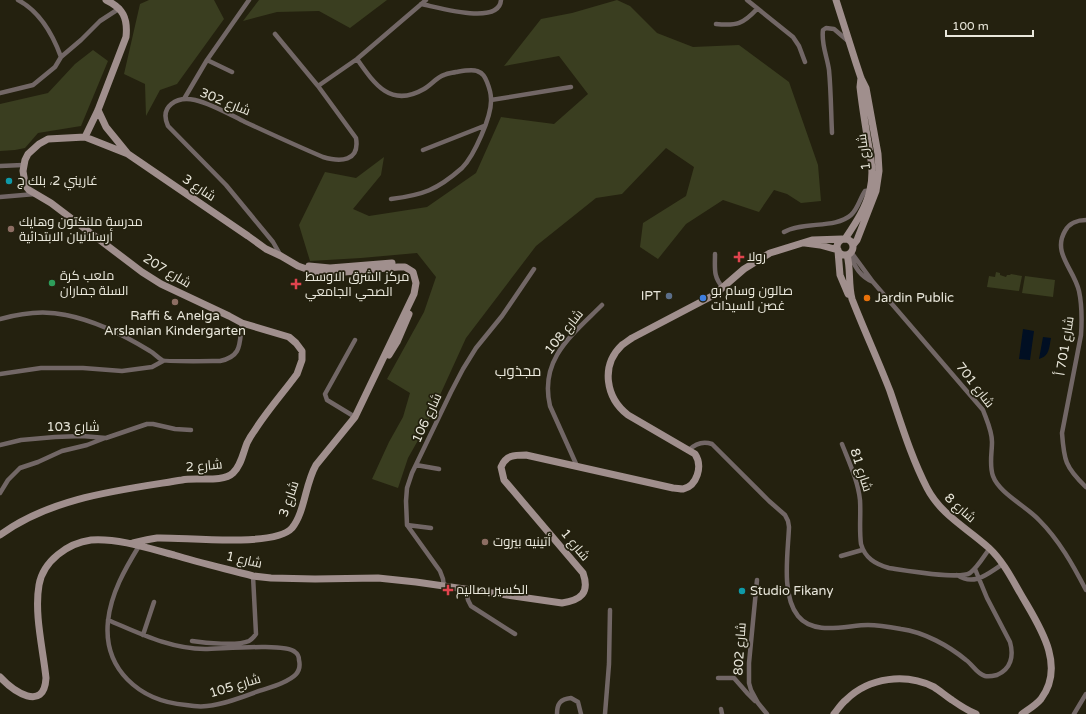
<svg xmlns="http://www.w3.org/2000/svg" width="1086" height="714" viewBox="0 0 1086 714" font-family="'Varela Round',Cairo,sans-serif">
	<style>
		.green { fill: #3a3e20 }
		.water { fill: #010f23 }
		.lines { fill: none; stroke-linecap: round; stroke-linejoin: round }
		.street { stroke: #726766; stroke-width: 4.5 }
		.secondary { stroke: #a08f8d; stroke-width: 7 }
		.culture-dot { fill: #0f9aa8; stroke: #24210f; stroke-width: 1.5 }
		.education-dot { fill: #8d6e63; stroke: #24210f; stroke-width: 1.5 }
		.health-dot { fill: #e0444e; stroke: #24210f; stroke-width: 1.5 }
		.leisure-dot { fill: #2e9e5b; stroke: #24210f; stroke-width: 1.5 }
		.service-dot { fill: #5c6f8a; stroke: #24210f; stroke-width: 1.5 }
		.shop-dot { fill: #3f7fe0; stroke: #24210f; stroke-width: 1.5 }
		.food-dot { fill: #e8710a; stroke: #24210f; stroke-width: 1.5 }
		.labels { text-anchor: middle; dominant-baseline: central; stroke-width: 3.5; stroke-linejoin: round; paint-order: stroke }
		.street-label { font-size: 13px; fill: #e9e7db; stroke: #24210f }
		.poi-label { font-size: 13px; fill: #e9e7db; stroke: #24210f; text-anchor: start }
		.quarter-label { font-size: 15px; fill: #e9e7db; stroke: #24210f }
	</style>
	<rect width="100%" height="100%" fill="#24210f"/>
	<path class="green" d="M149 0H214L224 19 177 84 160 90 146 116 145 84 124 74 140 4Z
		M259 0H387L350 28 319 11 277 12 243 21Z
		M617 0 630 6 657 33 693 47 739 45 789 82 818 165 821 201 801 203 787 194 774 190 759 212 723 200 686 224 658 259 640 247 643 223 686 196 694 167 666 148 622 194 596 198 536 246 466 338 425 428 408 458 398 488 372 479 389 442 403 417 410 393 387 379 424 312 436 277 417 253 361 258 310 261 299 225 325 172 356 178 384 157 381 175 353 209 369 216 427 207 476 173 501 117 554 124 588 94 559 56 504 66 541 19 572 13Z
		M93 50 108 61 81 126 38 133 25 148 15 150 0 151V104L48 93 75 64Z
		M996 272 1000 273V275L1006 277 1007 275H1010L1011 274 1022 276 1019 291 987 287 989 276 995 277Z
		M1025 276 1055 280 1053 297 1022 293Z"/>
	<path class="water" d="M1023 329 1034 331 1030 360 1019 359Z
		M1043 337 1051 338C1049 347 1050 356 1039 359Z"/>
	<g class="lines">
		<path class="street" d="M747 0 793 37 799 46 805 62
			M421 4C437 7 499 26 501 0
			M716 24C737 26 743 24 757 9
			M275 34 318 86 356 138C360 162 340 162 323 157 297 146 271 134 245 122 229 114 212 104 195 100 177 96 159 106 168 126L226 185 273 242 281 256
			M61 57 81 40 100 21 120 8
			M357 59C375 85 391 108 424 89 431 85 437 77 444 75 448 73 452 73 456 72 462 71 472 69 477 71 483 73 485 77 487 82 489 87 491 93 491 99 492 116 474 156 462 168 437 190 423 195 391 199
			M207 60 232 72
			M318 86 357 59 426 0
			M0 93 33 85 55 67 61 57C53 35 39 11 18 0
			M184 99 207 60 249 0
			M491 100 571 87
			M832 133C831 112 831 91 829 70 827 56 821 44 823 30L826 28 834 29 848 41
			M423 150 484 126
			M0 166 23 165
			M0 197 35 194
			M1086 220C1078 220 1069 223 1065 231 1052 253 1074 269 1079 291 1082 305 1082 320 1081 335L1062 433C1064 460 1065 467 1086 487
			M784 232C804 221 835 229 851 215 858 209 860 198 865 191L872 190
			M851 252 873 282 983 410C987 421 992 431 992 442 992 453 989 465 993 476 999 493 1026 506 1039 520 1059 540 1073 565 1086 590
			M715 254C715 269 713 276 723 288
			M849 254C855 266 859 276 873 282
			M0 319C21 313 45 310 66 315 96 321 124 335 150 351 154 353 158 358 162 360 165 362 212 361 220 361 243 356 239 343 242 323
			M355 340 325 394 327 400 355 417
			M0 374 41 368H83L122 371 152 367 163 361
			M842 444C849 462 858 481 860 500 861 515 859 529 861 544 865 558 875 564 889 568 904 570 959 580 970 573 978 567 984 556 990 548
			M0 445 21 440 55 437 82 436 106 438 147 424H153L175 429 191 430
			M689 450C696 443 703 441 712 444L769 501 785 515 788 521 789 527C788 553 781 595 798 616 814 636 847 625 868 625 879 625 890 627 901 629 924 632 949 646 966 660 973 665 977 674 985 676 989 677 993 676 997 675 1011 669 1014 656 1010 642L987 598 975 569
			M416 465 439 469
			M577 466 550 406C539 359 572 335 602 305
			M0 493 8 480 20 468 38 462 62 451 87 445 105 438
			M407 525 431 528
			M841 556 862 550
			M957 575C975 587 988 573 1003 564
			M757 580 749 663V683L751 690 758 703 767 714
			M444 587 443 579 440 571 407 525 406 501 407 488 412 473 451 392 463 369 476 348 502 316 534 269
			M466 590 468 600 471 606 515 634
			M108 620C139 633 170 649 205 649 222 649 285 643 295 652 298 654 299 657 299 660 302 673 293 678 282 683 274 687 264 689 256 692 240 698 224 704 207 706 200 707 192 706 186 705 139 701 103 669 108 621 111 593 125 569 139 546
			M143 635 154 602
			M192 641C205 643 238 646 249 641 252 639 254 637 256 634L253 576
			M718 678H734L748 694 755 701
			M721 709 722 714
			M557 714C557 704 560 699 571 698L578 702 581 714
			M605 714 609 664 610 610
			M1074 714 1086 694"/>
		<path class="secondary" d="M836 0 856 63 861 78 866 88 878 154 879 171 876 191 857 240 853 245
			M98 110 106 127 128 154 248 236 266 249 281 256 298 266 312 271 334 273 398 267H405L413 272 416 283 414 294 355 417 316 465C305 484 305 512 292 528 274 548 185 537 157 538 149 539 141 541 133 543
			M85 137 98 110 126 37C128 18 123 8 106 0
			M845 239C855 224 866 208 870 190 874 173 871 158 868 142 865 123 862 105 860 87L861 78
			M837 247a8 8 0 1 1 16 0a8 8 0 1 1-16 0Z
			M805 243 820 245 838 250
			M838 251 840 275 848 294
			M847 255C851 269 848 284 852 299 864 330 878 360 890 391 901 423 911 457 927 488 941 515 967 528 989 548 1004 562 1013 581 1023 598 1040 627 1066 666 1041 699 1036 705 1029 709 1022 714
			M309 266 330 268 392 263
			M389 355 397 342 409 314
			M0 535C52 497 120 490 182 480 195 477 223 483 233 473 241 466 243 453 247 443 249 439 252 434 255 430 267 411 283 393 297 374L302 360V351L296 343 289 337 242 323 229 316 161 284 142 272 51 203 29 190 25 185 24 177 23 171 25 160 28 154 39 144 48 139 85 137 128 154
			M0 677C13 691 44 713 46 678 43 649 34 614 39 585 43 561 68 543 91 540 118 538 148 548 174 555 200 563 227 569 253 576L271 578 315 579 378 578 416 582 562 603C581 600 590 593 583 573L504 480 501 467C506 455 514 455 526 455L673 488C676 488 680 489 683 489 697 486 703 466 695 454L628 415C606 398 600 366 622 345 625 343 629 340 632 338L714 295 744 269 770 253 812 240 842 239
			M834 714C838 709 841 704 846 700 869 677 906 673 934 687 940 691 946 696 952 700 959 705 967 710 976 714"/>
	</g>
	<g class="culture-dot">
		<circle cx="9" cy="181" r="4"/>
		<circle cx="742" cy="591" r="4"/>
	</g>
	<g class="education-dot">
		<circle cx="11" cy="229" r="4"/>
		<circle cx="175" cy="302" r="4"/>
		<circle cx="485" cy="542" r="4"/>
	</g>
	<g class="health-dot">
		<path d="M737 251h4v4h4v4h-4v4h-4v-4h-4v-4h4z"/>
		<path d="M294 278h4v4h4v4h-4v4h-4v-4h-4v-4h4z"/>
		<path d="M446 584h4v4h4v4h-4v4h-4v-4h-4v-4h4z"/>
	</g>
	<circle class="leisure-dot" cx="52" cy="283" r="4"/>
	<circle class="service-dot" cx="669" cy="296" r="4"/>
	<circle class="shop-dot" cx="703" cy="298" r="4"/>
	<circle class="food-dot" cx="867" cy="298" r="4"/>
	<g class="labels">
		<g class="street-label">
			<text transform="translate(225 102) rotate(22)">شارع 302</text>
			<text transform="translate(864 152) rotate(-97)">شارع 1</text>
			<text transform="translate(199 188) rotate(34)">شارع 3</text>
			<text transform="translate(167 271) rotate(31)">شارع 207</text>
			<text transform="translate(564 332) rotate(-51)">شارع 108</text>
			<text transform="translate(1065 346) rotate(-81)">شارع 701 أ</text>
			<text transform="translate(975 385) rotate(52)">شارع 701</text>
			<text transform="translate(427 418) rotate(-65)">شارع 106</text>
			<text x="73" y="427">شارع 103</text>
			<text transform="translate(204 466) rotate(-5)">شارع 2</text>
			<text transform="translate(861 470) rotate(72)">شارع 81</text>
			<text transform="translate(289 499) rotate(-71)">شارع 3</text>
			<text transform="translate(960 508) rotate(42)">شارع 8</text>
			<text transform="translate(575 545) rotate(50)">شارع 1</text>
			<text transform="translate(244 560) rotate(13)">شارع 1</text>
			<text transform="translate(740 649) rotate(-86)">شارع 802</text>
			<text transform="translate(235 686) rotate(-17)">شارع 105</text>
		</g>
		<g class="poi-label">
			<text x="17" y="181">غاريني 2، بلك ج</text>
			<text x="19" y="222">مدرسة ملنكتون وهايك<tspan x="19" dy="15">أرسلانيان الابتدائية</tspan></text>
			<text x="747" y="257">رولا</text>
			<text x="60" y="276">ملعب كرة<tspan x="60" dy="15">السلة جماران</tspan></text>
			<text x="305" y="277">مركز الشرق الاوسط<tspan x="305" dy="15">الصحي الجامعي</tspan></text>
			<text x="711" y="291">صالون وسام بو<tspan x="711" dy="15">غصن للسيدات</tspan></text>
			<text x="661" y="296" text-anchor="end">IPT</text>
			<text x="875" y="298">Jardin Public</text>
			<text x="175" y="316" text-anchor="middle">Raffi &amp; Anelga<tspan x="175" dy="15">Arslanian Kindergarten</tspan></text>
			<text x="493" y="542">أتينيه بيروت</text>
			<text x="456" y="590">الكسير بصاليم</text>
			<text x="750" y="591">Studio Fikany</text>
		</g>
		<g class="quarter-label">
			<text x="518" y="371">مجذوب</text>
		</g>
	</g>
	<path d="M946 30v6h87v-6" fill="none" stroke="#e9e7db" stroke-width="2"/>
	<text x="952" y="30" font-size="12" fill="#e9e7db" stroke="#24210f" stroke-width="3" paint-order="stroke">100 m</text>
</svg>
